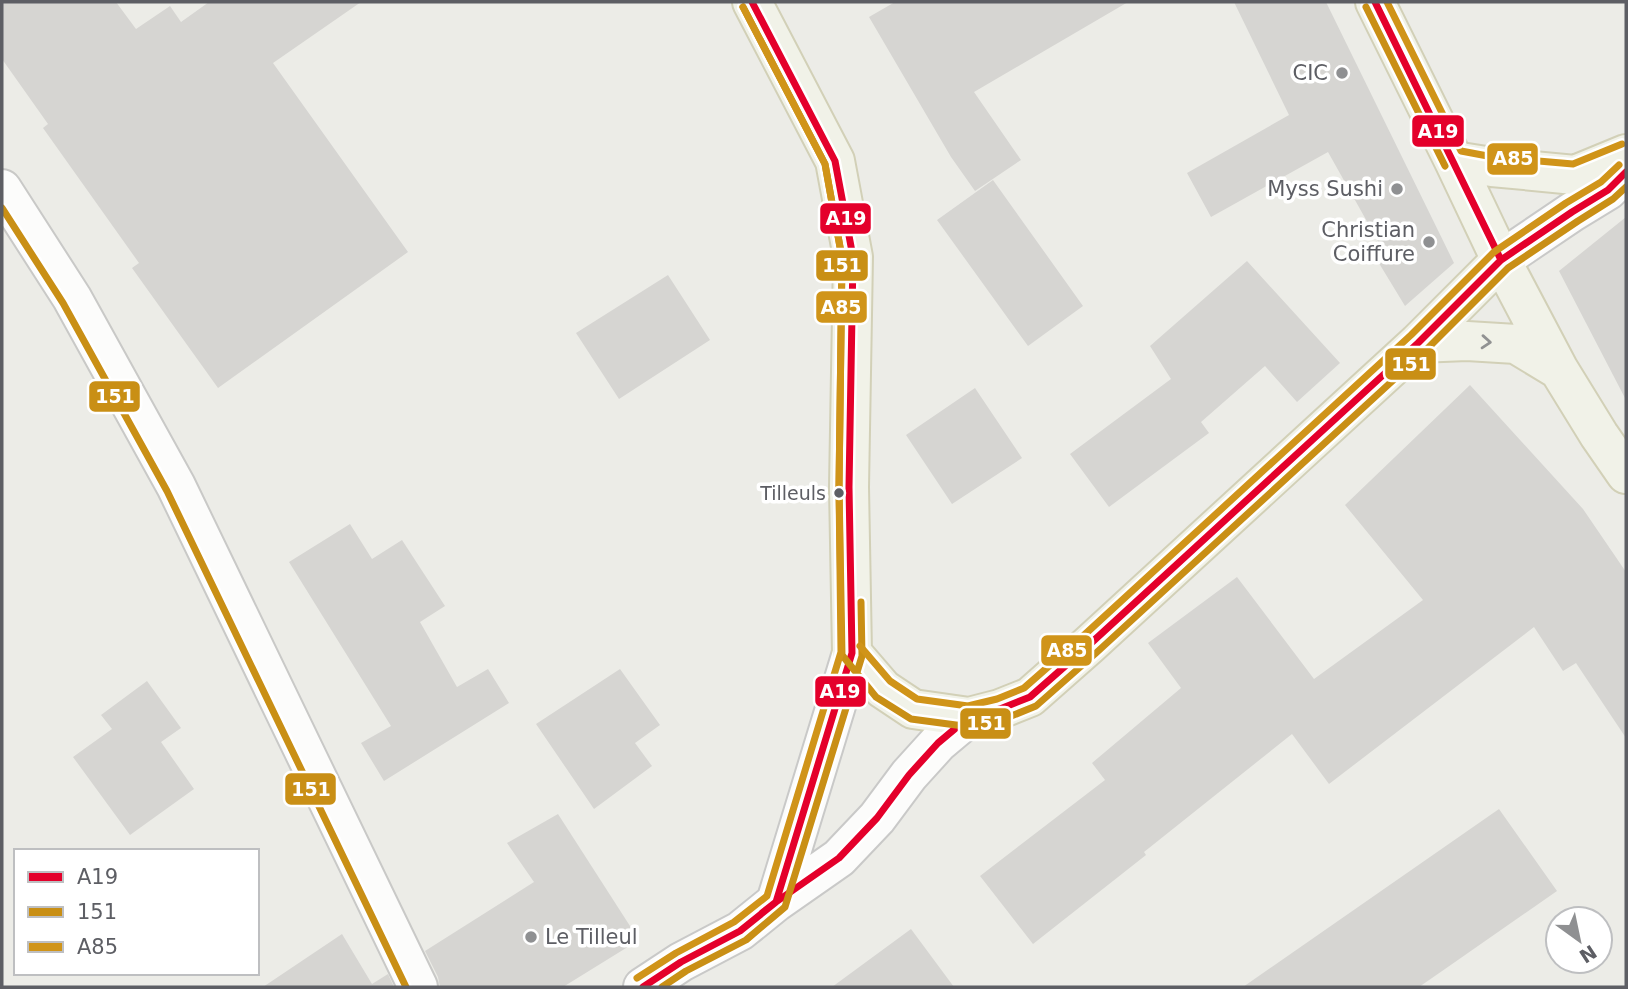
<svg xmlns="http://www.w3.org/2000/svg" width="1628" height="989" viewBox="0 0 1628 989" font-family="'DejaVu Sans',sans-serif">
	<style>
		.building { fill: #d6d5d2 }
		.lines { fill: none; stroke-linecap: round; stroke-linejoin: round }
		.street-casing { stroke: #c9c9c7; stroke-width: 42 }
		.secondary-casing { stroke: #c9c9c8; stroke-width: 42 }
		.primary-casing { stroke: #d2d0b7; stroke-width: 42 }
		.street { stroke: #fcfcfb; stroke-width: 38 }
		.secondary { stroke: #fcfcfb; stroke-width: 38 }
		.primary { stroke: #f1f2e8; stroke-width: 38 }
		.bus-1-casing { stroke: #fff; stroke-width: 12 }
		.bus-2-casing { stroke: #fff; stroke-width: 12 }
		.bus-3-casing { stroke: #fff; stroke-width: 12 }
		.bus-1 { stroke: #e4002b; stroke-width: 7 }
		.bus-2 { stroke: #c98f15; stroke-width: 7 }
		.bus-3 { stroke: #d09419; stroke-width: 7 }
		.oneway { stroke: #919292 }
		.poi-dot { fill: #8f9092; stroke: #fff; stroke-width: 2.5 }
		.bus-dot { fill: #5d5e64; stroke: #fff; stroke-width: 2.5 }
		.labels { text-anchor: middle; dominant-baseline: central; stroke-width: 7; stroke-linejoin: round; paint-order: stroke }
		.bus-label { font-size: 19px; fill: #5d5e64; stroke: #fff; text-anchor: end }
		.poi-label { font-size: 21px; fill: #5d5e64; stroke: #fff; text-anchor: end }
		.line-badge { stroke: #fff; stroke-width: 2.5 }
		.badge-label { font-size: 19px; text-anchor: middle; font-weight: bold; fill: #fff }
	</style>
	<rect width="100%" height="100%" fill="#ecece7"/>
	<path class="building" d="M2 2H116L136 29 170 6 181 22 209 2H361L273 63 408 252 218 388 132 268 139 263 43 128 48 124 2 59Z
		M895 2H1128L974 92 1021 160 975 191 951 157 869 17Z
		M1234 2H1326L1454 263 1405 306 1374 255 1383 250 1328 152 1211 217 1187 173 1289 115Z
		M993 180 1083 306 1028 346 937 220Z
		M1626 217V400L1559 271Z
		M1247 261 1340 363 1297 402 1265 366 1201 422 1209 433 1109 507 1070 454 1171 379 1150 346Z
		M668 275 710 340 619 399 576 333Z
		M1470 385 1583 509 1626 572V738L1576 663 1563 671 1534 627 1329 784 1292 734 1144 852 1146 855 1033 944 980 876 1105 780 1092 763 1181 688 1148 643 1237 577 1314 679 1423 600 1345 505Z
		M975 388 1022 458 952 504 906 435Z
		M350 524 372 559 402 540 445 606 420 622 457 687 488 669 509 703 384 781 361 743 391 726 289 562Z
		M620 669 660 725 635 743 652 766 594 809 536 724Z
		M147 681 181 728 161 742 194 789 130 835 73 757 112 729 101 715Z
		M1499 809 1557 891 1445 969 1419 987H1243Z
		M558 814 639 940 563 987H440L438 977 425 951 534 882 507 843Z
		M911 929 954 987H832Z
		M342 934 372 984 388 974 394 987H263Z"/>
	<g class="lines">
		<defs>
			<path id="street" d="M2 189 72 298 176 486 418 987"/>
			<path id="secondary" d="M1501 260 1572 212 1608 190 1626 172
				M776 902 852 653
				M643 987 681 962 740 931 776 902 839 858 877 818 909 775 938 743 969 717"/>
			<path id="primary" d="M752 2 835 161 853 257 849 487 852 653 883 689 913 709 969 717 1000 709 1030 697 1089 645 1418 343 1501 260
				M1375 2 1454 161 1501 260 1559 370 1599 435 1626 474
				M1454 161 1492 167 1575 175 1626 154
				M1418 343 1467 341 1516 344 1559 370"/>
		</defs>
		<use href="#street" class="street-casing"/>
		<use href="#secondary" class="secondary-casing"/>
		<use href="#primary" class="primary-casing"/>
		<use href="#street" class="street"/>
		<use href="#secondary" class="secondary"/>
		<use href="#primary" class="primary"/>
		<defs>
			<path id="bus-1" d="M752 2 835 161 853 257 849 487 852 653 776 902 762 913
				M1375 2 1501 260
				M643 987 681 962 740 931 776 902 839 858 877 818 909 775 938 743 969 717 1000 709 1030 697 1089 645 1418 343 1501 260 1572 212 1608 190 1626 172"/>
			<path id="bus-2" d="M743 7 825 164 842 258 839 487 842 655 876 697 911 719 971 727 1004 719 1036 706 1096 653 1425 351 1508 268 1578 221 1613 199 1626 187
				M1366 7 1445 166
				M2 208 63 303 167 491 406 987
				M662 987 686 971 746 940 785 907 862 656 861 602"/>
			<path id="bus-3" d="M1387 2 1461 151 1493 157 1573 164 1622 144
				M860 646 890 681 917 699 968 706 997 699 1024 688 1082 637 1411 335 1494 252 1566 203 1601 182 1619 165
				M637 978 676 953 734 922 767 896 841 652 839 487 842 258 825 164 743 7"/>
		</defs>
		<use href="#bus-1" class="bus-1-casing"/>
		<use href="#bus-2" class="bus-2-casing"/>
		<use href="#bus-3" class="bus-3-casing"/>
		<use href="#bus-1" class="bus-1"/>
		<use href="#bus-2" class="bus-2"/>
		<use href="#bus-3" class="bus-3"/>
	</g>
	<defs><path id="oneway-chevron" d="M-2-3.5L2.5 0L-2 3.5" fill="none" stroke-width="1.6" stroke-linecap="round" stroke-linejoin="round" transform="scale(1.75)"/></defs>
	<use class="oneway" href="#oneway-chevron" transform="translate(1486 342) rotate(4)"/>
	<g class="poi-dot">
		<circle cx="1342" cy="73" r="7"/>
		<circle cx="1397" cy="189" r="7"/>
		<circle cx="1429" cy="242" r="7"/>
		<circle cx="531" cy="937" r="7"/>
	</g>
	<circle class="bus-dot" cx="839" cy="493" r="6"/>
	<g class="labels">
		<g class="bus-label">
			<text x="826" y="493">Tilleuls</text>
		</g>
		<g class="poi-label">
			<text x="1328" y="73">CIC</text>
			<text x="1383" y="189">Myss Sushi</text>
			<text x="1415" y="230">Christian<tspan x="1415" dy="24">Coiffure</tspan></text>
			<text x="545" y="937" text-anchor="start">Le Tilleul</text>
		</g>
	</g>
	<g class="line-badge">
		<rect x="1411" y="114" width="54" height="34" rx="7" fill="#e4002b"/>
		<rect x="1486" y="142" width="53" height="34" rx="7" fill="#d09419"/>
		<rect x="819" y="202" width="53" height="33" rx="7" fill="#e4002b"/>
		<rect x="815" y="249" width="54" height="33" rx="7" fill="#c98f15"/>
		<rect x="815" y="290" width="53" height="34" rx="7" fill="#d09419"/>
		<rect x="1384" y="347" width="53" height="34" rx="7" fill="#c98f15"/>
		<rect x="88" y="380" width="53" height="33" rx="7" fill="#c98f15"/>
		<rect x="1040" y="634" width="53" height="33" rx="7" fill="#d09419"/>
		<rect x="814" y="675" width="53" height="33" rx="7" fill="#e4002b"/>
		<rect x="959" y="707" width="53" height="33" rx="7" fill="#c98f15"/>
		<rect x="284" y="772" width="53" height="34" rx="7" fill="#c98f15"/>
	</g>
	<g class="badge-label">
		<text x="1438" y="138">A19</text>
		<text x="1513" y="165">A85</text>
		<text x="846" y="225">A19</text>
		<text x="842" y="272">151</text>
		<text x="841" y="314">A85</text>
		<text x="1411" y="371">151</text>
		<text x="115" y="403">151</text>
		<text x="1067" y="657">A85</text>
		<text x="840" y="698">A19</text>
		<text x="986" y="730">151</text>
		<text x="311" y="796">151</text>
	</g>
	<rect width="1628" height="989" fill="none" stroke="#5d5e64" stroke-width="7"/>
	<rect x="14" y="849" width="245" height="126" fill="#ffffff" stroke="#bebfc1" stroke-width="2"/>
	<rect x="28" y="872" width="35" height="10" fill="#e4002b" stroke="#bebfc1" stroke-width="2"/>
	<text x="77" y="884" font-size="21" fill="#5d5e64">A19</text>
	<rect x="28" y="907" width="35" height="10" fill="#c98f15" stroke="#bebfc1" stroke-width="2"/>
	<text x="77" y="919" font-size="21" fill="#5d5e64">151</text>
	<rect x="28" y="942" width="35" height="10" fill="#d09419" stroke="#bebfc1" stroke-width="2"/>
	<text x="77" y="954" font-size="21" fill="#5d5e64">A85</text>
	<g transform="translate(1579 940) rotate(147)"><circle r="33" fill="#ffffff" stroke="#bebfc1" stroke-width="2"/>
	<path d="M0-5L12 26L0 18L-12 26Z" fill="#8f9092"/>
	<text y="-10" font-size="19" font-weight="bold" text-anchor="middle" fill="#5d5e64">N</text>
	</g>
</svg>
